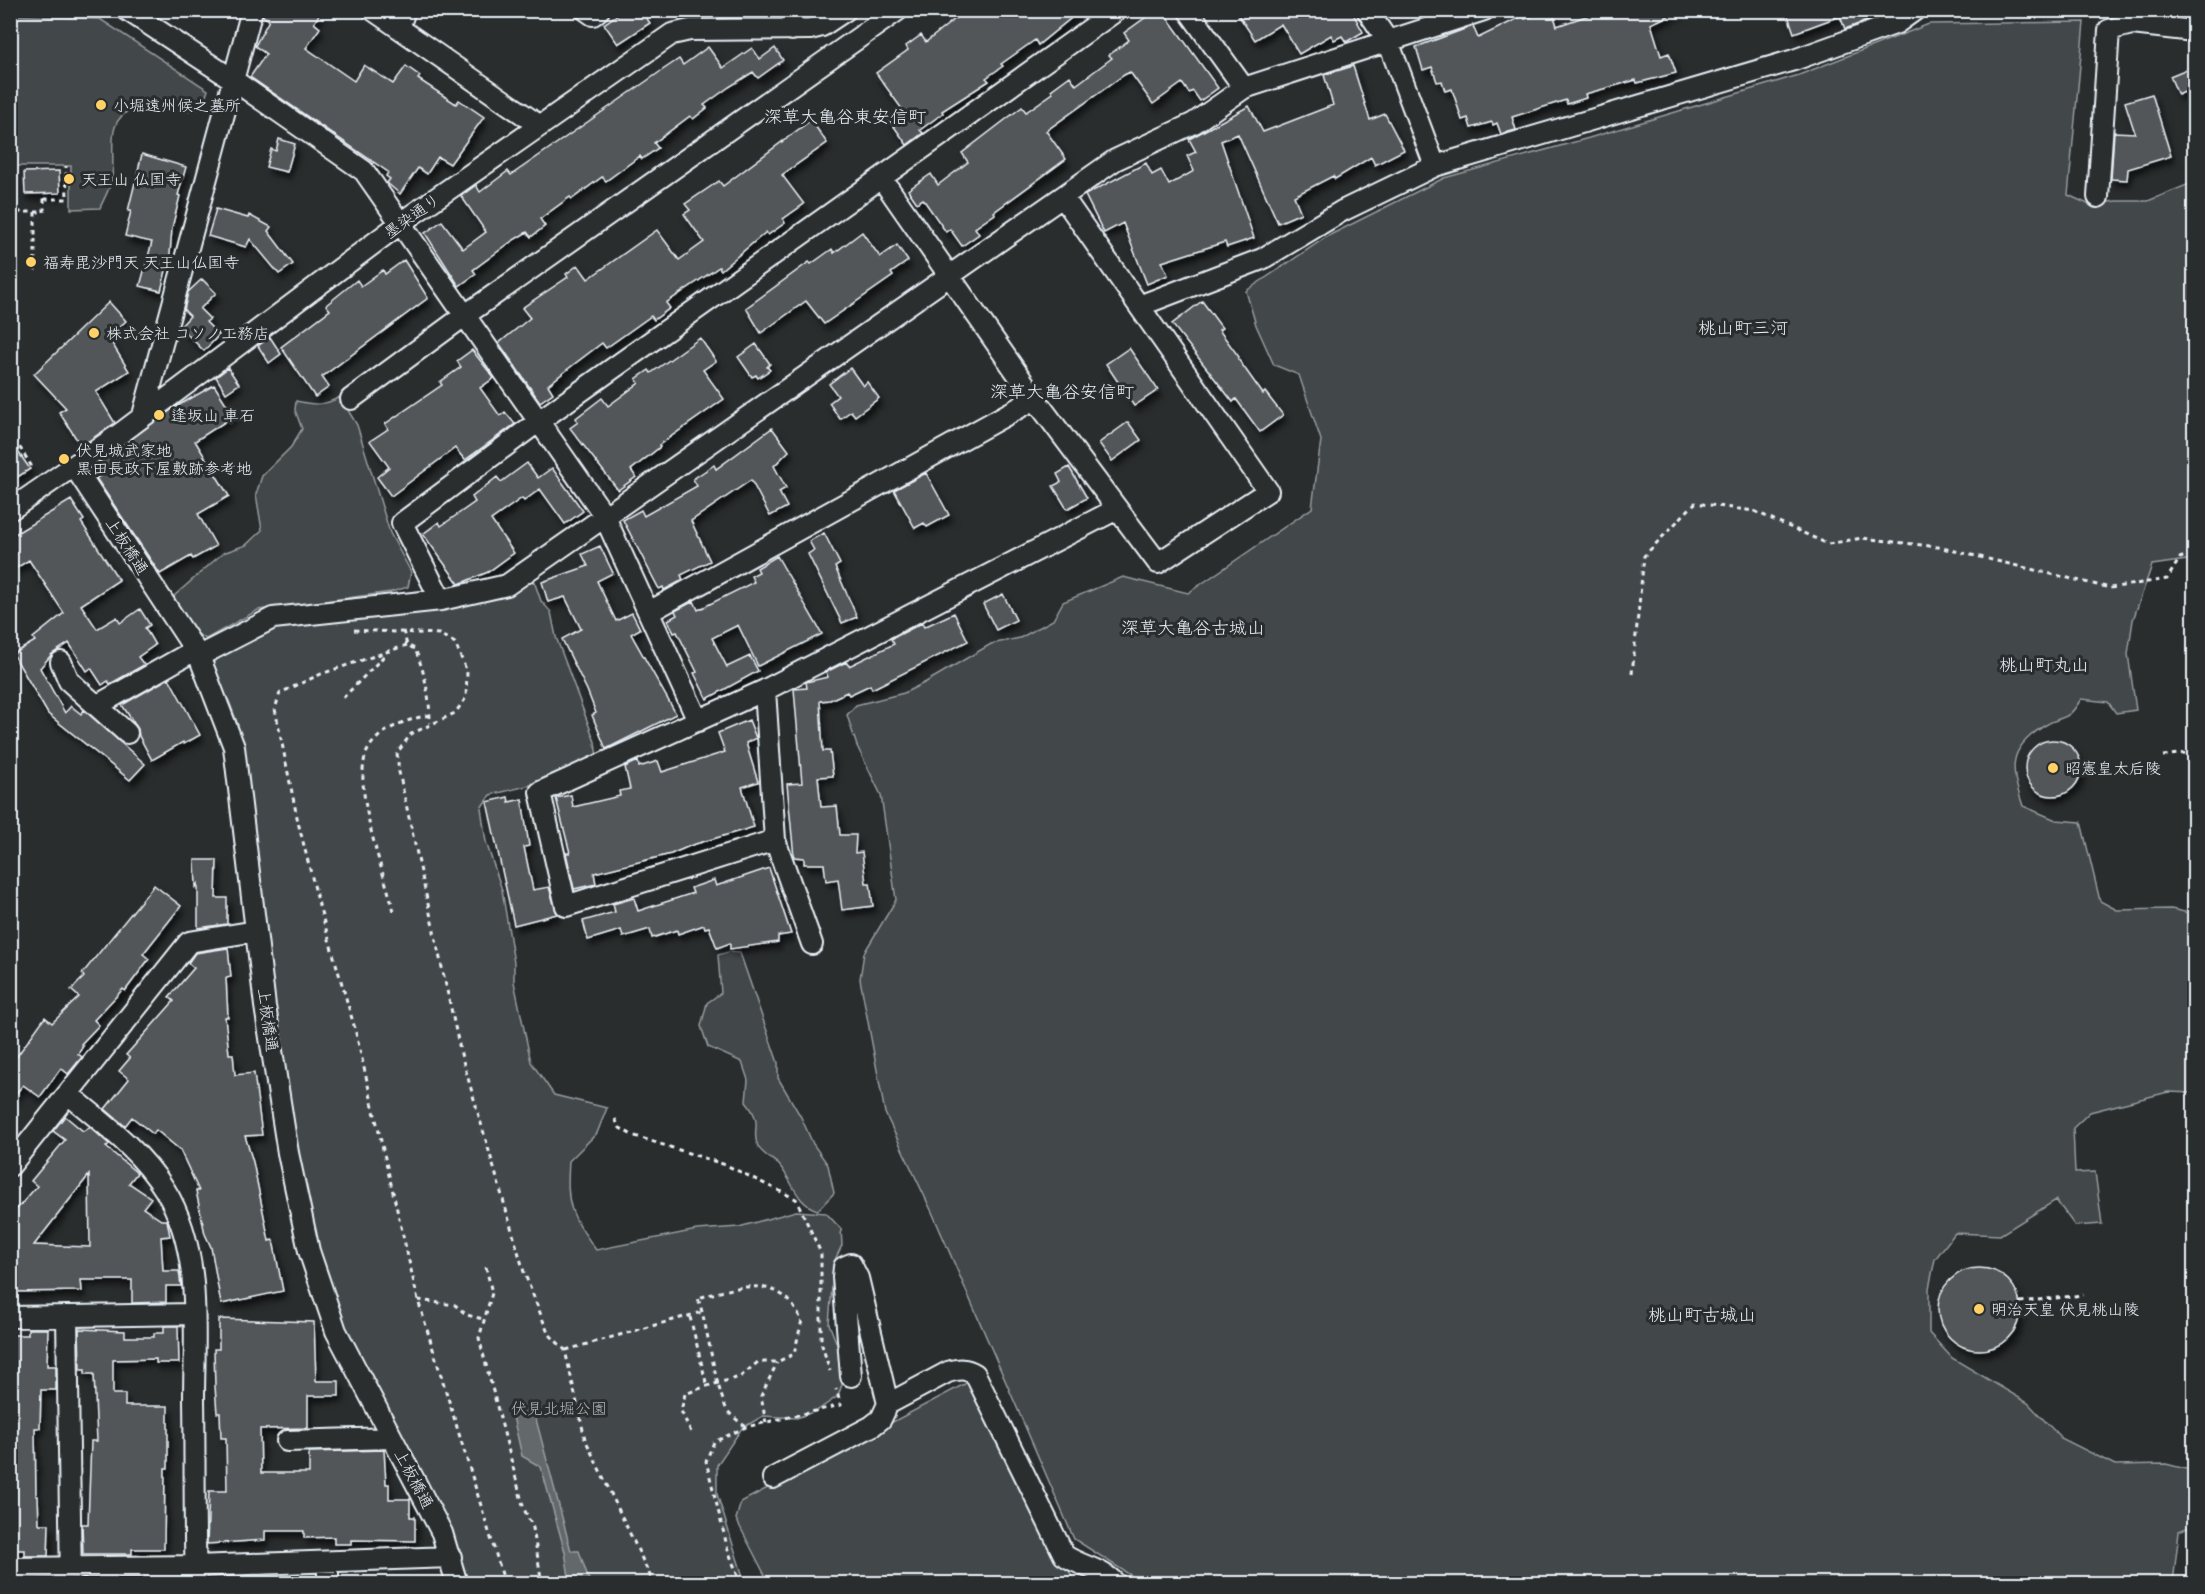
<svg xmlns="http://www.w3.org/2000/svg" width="2205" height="1594" viewBox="0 0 2205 1594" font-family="Sriracha,'Klee One',sans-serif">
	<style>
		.green { fill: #424648; stroke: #959ca0; stroke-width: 1.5 }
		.water { fill: #63686b; stroke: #989fa3; stroke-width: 1.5 }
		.building { fill: #535759; stroke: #e8f1f8; stroke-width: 1.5; fill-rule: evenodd; filter: url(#shadow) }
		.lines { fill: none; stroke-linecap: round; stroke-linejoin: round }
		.minor-casing { stroke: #e8f1f8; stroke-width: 24 }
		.path { stroke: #e8f1f8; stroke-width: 3; stroke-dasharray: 4.5 4.5; stroke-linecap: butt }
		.minor { stroke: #2a2d2e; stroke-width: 20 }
		.poi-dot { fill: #ffd166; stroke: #2a2d2e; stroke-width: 2 }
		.labels { text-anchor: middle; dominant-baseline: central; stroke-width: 6; stroke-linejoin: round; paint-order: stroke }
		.poi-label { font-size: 16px; fill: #e8f1f8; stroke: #2a2d2e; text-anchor: start }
		.street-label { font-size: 16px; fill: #e8f1f8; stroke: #2a2d2e }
		.park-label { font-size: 16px; fill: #aeb5ba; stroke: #2a2d2e }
		.neighbourhood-label { font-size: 18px; fill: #e8f1f8; stroke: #2a2d2e }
	</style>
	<defs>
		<filter id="shadow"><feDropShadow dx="3.5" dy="6" stdDeviation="3" flood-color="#0009"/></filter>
	</defs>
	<rect width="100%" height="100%" fill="#2a2d2e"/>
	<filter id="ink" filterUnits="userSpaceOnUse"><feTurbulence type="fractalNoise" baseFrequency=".0167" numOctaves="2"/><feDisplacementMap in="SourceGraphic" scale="12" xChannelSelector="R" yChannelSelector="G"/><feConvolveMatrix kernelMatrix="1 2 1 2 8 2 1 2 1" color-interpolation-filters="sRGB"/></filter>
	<g filter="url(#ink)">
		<path class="green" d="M11 15 100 19 208 90 202 107C182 118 155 99 134 108 101 121 118 156 111 182 109 191 103 200 100 208L71 209V166H15V185H11Z
			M2084 22 2068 195 2090 205 2116 201H2148L2194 182V559L2152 565 2133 620 2128 654 2136 710 2116 713 2108 702 2081 699C2066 724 2065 713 2044 726 2007 749 2010 768 2023 806L2056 820 2081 822 2100 901 2117 910 2171 909 2194 914V1093L2168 1092 2090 1112 2073 1128 2075 1173 2095 1172 2102 1224 2075 1226 2056 1200 2000 1235 1955 1233 1935 1259 1929 1288V1333L1952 1358 2028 1403 2061 1438 2115 1465 2166 1464 2194 1471V1525L2179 1531 2173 1583 1205 1584 1202 1579 1141 1582 1074 1539 932 1212 885 1113 860 979 864 953 896 900 881 795 857 746 847 715 856 705 904 693 926 682 991 644 1020 638 1053 620 1063 602 1123 577 1188 593 1312 508 1321 440 1299 375 1274 365 1256 325 1246 291 1328 236 1444 178 1589 138 1799 75 1929 24Z
			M340 397 357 425 390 533 411 572 408 587 391 592 258 610 206 639C188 630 180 614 174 596L223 553 246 545 262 530 256 494 262 476 291 447 302 429 295 410 296 401C314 405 324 406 340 397Z
			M534 581 541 601 551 612 556 637 595 742 597 759 535 784 490 795 481 808 486 842 502 890 514 963V982L531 1062 554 1095 607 1108 597 1133 569 1161C566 1207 570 1213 596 1250L697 1230 739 1227 796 1211 826 1213 841 1229 842 1245 834 1262 829 1324 847 1370 838 1396 818 1410 797 1418 763 1416 742 1428 717 1465V1494L745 1583H465L345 1331 321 1262 296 1147 275 1012 245 754 237 722 229 701 221 689 212 661 274 625 503 594Z
			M728 952 740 953 778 1063V1078L801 1117 813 1144 828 1165 834 1193 818 1210C796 1204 793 1181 779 1165 772 1158 762 1155 758 1146 750 1130 765 1125 746 1102L748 1080 742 1062 708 1047 701 1026 707 1003 721 993 718 955Z
			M974 1379 1075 1583H769L736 1519 741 1502Z"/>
		<path class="water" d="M521 1403 525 1409 533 1408 571 1551H579L590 1583H570L565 1552 541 1467 522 1456 511 1408Z"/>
		<path class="building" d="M264 10H322L314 23 320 28 306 48 354 81 364 65 393 84 406 66 420 76 418 79 456 104 459 100 484 117 450 164 438 157 427 174 418 168 400 194 387 183 390 179 386 176 388 172 250 77 266 54 255 46 269 20 263 16Z
			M624 10H641L650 23 618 44 604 24Z
			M966 10H1081L1038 45 1035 40 1001 64 1003 66 986 78 989 81 942 111 943 113 920 130 923 133 907 145 888 118 902 109 876 73 908 50 906 46 921 35 926 42Z
			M1156 10H1162L1218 88 1200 101 1193 91 1189 93 1182 83 1153 104 1130 72 1124 75 1046 131 1066 159 994 212 995 214 975 228 979 234 962 246 950 229 946 232 923 199 917 203 908 190 931 174 938 185 968 162 962 153 1022 107 1026 112 1053 93 1051 90 1070 76 1076 85 1112 58 1109 55 1129 40 1124 33Z
			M1235 10H1351L1363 32 1346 42 1342 36 1334 40 1331 35 1299 54 1281 24 1255 40Z
			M1549 10H1552L1557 26 1589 15 1587 10H1681L1651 24 1661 56 1669 53 1676 73 1637 83 1636 80 1585 94 1586 98 1567 104 1566 100 1512 117 1516 130 1501 134 1497 123 1493 125 1492 122 1471 128 1468 118 1462 120 1452 89 1445 91 1442 81 1437 82 1432 67 1423 70 1416 47 1473 26 1478 38 1523 16 1525 19Z
			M1786 10H1869L1872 19 1845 29 1840 16 1794 33Z
			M708 47 723 68 752 48 760 59 775 48 783 60 758 78 753 72 729 87 704 105 707 108 693 119 690 116 654 143 658 148 642 159 640 156 606 181 602 177 572 199 570 197 540 219 545 226 531 237 527 232 512 241 473 270 476 274 459 286 425 233 442 221 463 249 486 232 461 196 476 185 480 192 508 171 511 175 664 69 679 59 683 65Z
			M1353 66 1370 120 1385 114 1404 150 1375 165 1371 157 1335 179 1333 176 1294 196 1301 213 1278 223 1238 134 1221 141 1254 238 1227 247 1225 242 1162 262 1168 275 1147 284 1123 223 1104 233 1085 195 1146 163 1152 175 1161 170 1169 185 1194 171 1187 156 1196 152 1189 139 1249 106 1263 132 1333 105 1324 75Z
			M2194 66V88L2178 95 2170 76Z
			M2152 94 2171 156 2128 169 2127 180 2111 179 2114 132 2135 133 2125 102Z
			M811 120 827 143 782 175 804 204 783 219 785 223 768 235 766 232 721 270 719 267 666 303 670 308 654 320 651 316 606 348 602 343 573 365 548 385 553 393 540 402 499 343 530 318 522 308 568 277 566 274 578 265 588 279 657 230 679 260 704 242 684 214 690 210 685 204 719 181 723 186Z
			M279 139 295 144 287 172 266 167 271 149 276 151Z
			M142 154 186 167 178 195 180 196 172 228 170 254 161 291 140 286 152 242 125 236 131 211H128Z
			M59 171 60 193 25 194 24 172Z
			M216 209 248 218 249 215 271 227 268 231 293 264 279 274 250 239 246 247 208 236Z
			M862 232 880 257 897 245 908 261 891 273 893 276 824 324 806 301 761 333 746 308 809 262 811 264 832 249 834 253Z
			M404 260 428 298 322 377 329 387 315 397 281 347 330 310 326 305 357 280 361 286 383 270 385 274Z
			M202 279 216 293 200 309 210 319 206 322 219 335 204 351 180 327 190 316 184 310 188 292Z
			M1202 301 1222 328 1219 330 1239 357 1238 359 1263 394 1265 392 1283 415 1260 432 1236 399 1233 402 1172 324Z
			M109 302 126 321 108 337 129 371 96 392 115 423 81 446 59 412 66 408 34 374Z
			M270 337 281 354 269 363 258 346Z
			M700 338 716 361 703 370 724 399 659 445 660 447 631 470 636 477 618 490 570 428 578 422 576 418 602 398 608 406 639 383 636 379 649 370 651 373Z
			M756 344 770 364 767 367 770 370 758 378 756 375 752 377 738 357Z
			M1129 348 1158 390 1134 406 1106 364Z
			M472 350 494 378 480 388 500 416 505 412 515 424 465 460 455 448 391 496 377 477 389 467 370 441 388 429 385 424 442 385 440 382 461 367 457 361Z
			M228 368 239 384 226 393 216 377Z
			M850 368 863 386 867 382 879 398 855 416 851 411 840 419 829 403 838 396 829 384Z
			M214 385 234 416 195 441 229 496 198 514 216 546 193 559 191 556 160 574 96 478 102 475 95 465 174 408Z
			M1128 422 1141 440 1112 461 1099 443Z
			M772 428 789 451 774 466 786 488 779 492 787 507 770 516 751 480 691 521 710 561 681 575 683 580 664 590 663 587 659 589 623 520 641 510 644 516 697 486 693 479 714 465 716 469Z
			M10 440 30 469 16 478 10 470Z
			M527 463 538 478 552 468 583 511 565 524 540 489 524 501 522 498 491 520 514 553 488 572 459 584 423 534 439 522 441 526 475 502 472 497 497 477 501 482Z
			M1069 467 1087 498 1067 509 1053 486 1061 482 1057 474Z
			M926 473 949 515 927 527 924 523 915 528 894 490Z
			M71 500 84 520 81 522 119 580 81 605 97 629 117 617 120 623 140 609 150 625 145 628 155 645 138 657 144 665 110 684 108 681 102 685 91 668 87 671 69 643 52 654 40 668 65 713 71 706 81 714 84 710 145 764 130 780 48 714 13 654 35 641 33 638 64 613 29 560 10 572V537Z
			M824 533 840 564 835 567 857 617 842 623 808 554 814 550 809 541Z
			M600 546 613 573 597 581 616 621 632 613 640 629 631 634 676 714 606 749 592 715 596 713 587 690 562 639 581 629 565 597 548 602 542 582 588 566 582 554Z
			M777 556 822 634 758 666 738 625 712 638 727 667 750 656 758 671 707 699 694 673 697 672 677 632 674 633 668 620 677 615 675 611 694 601 698 610 754 582 751 576 759 572 757 568Z
			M1003 594 1016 620 996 630 983 604Z
			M954 613 968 641 872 689 870 685 849 695 847 692 830 700 820 701 823 751H830L833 776 818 777 821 807 837 806 840 835H856L855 853 862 852 866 883H870L873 906 842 910 838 879 826 881 824 864H804V858L794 857 787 784 802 783 794 689 807 688 806 682 828 677 826 672 846 662 849 666 894 644 891 639 922 623 924 627Z
			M169 678 200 735 184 744 183 742 152 760 139 736 138 729 122 705Z
			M749 720 756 738 746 743 758 782 742 787 754 827 692 845 671 854 594 873 596 884 574 889 566 853H570L556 798 571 795 573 807 620 796 619 791 630 789 625 767 638 761 639 767 658 761 662 772 725 752 718 733Z
			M2025 768a28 28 0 1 1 56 0a28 28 0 1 1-56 0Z
			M508 797 509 802 522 799 529 846 524 847 533 890 549 887 557 914 514 925 487 802Z
			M195 860H217L216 898H227V924L198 928V884L196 887Z
			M769 868 791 934 778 936V942L730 949V943L717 948 709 927 705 928 704 925 678 934 677 930 652 938 650 929 623 937 621 930 588 940 583 921 615 912 613 904 634 898 638 911 693 893 691 888 714 880 716 886Z
			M154 885 181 906 143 954 149 959 125 991 123 989 94 1020 99 1025 81 1044 83 1046 78 1054 82 1057 68 1074 61 1068 40 1097 23 1085 10 1101V1066L45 1017 52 1023 79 997 71 990 84 977 82 974Z
			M228 948 231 977 226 978 228 1017H225L229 1054H233L235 1075 254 1073 262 1135 245 1136 253 1162 269 1241 273 1240 283 1291 221 1304 211 1247 205 1234 196 1191H199L180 1150 156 1130 153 1134 132 1117 125 1126 105 1109 129 1079 119 1071 130 1058 126 1055 174 1001 169 997 194 968 188 963 195 953Z
			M65 1116 83 1131 90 1127 109 1144 106 1147 137 1173 129 1183 151 1198 143 1208 161 1220H167L170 1236 161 1237 163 1271H179L181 1286H166V1302L132 1303V1280H81L82 1291 11 1292 10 1217 37 1186 31 1181 65 1140 53 1131ZM89 1175 90 1247 34 1245Z
			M1938 1309a41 41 0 1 1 82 0a41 41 0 1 1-82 0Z
			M219 1319 314 1322 316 1381H339V1396H308V1428L260 1429 261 1473H309V1452L384 1450 386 1484H389V1499H410V1517H415V1541L351 1540V1544H334V1537L304 1538V1531H265V1540L207 1544 209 1491H227L226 1438H221L220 1413H217L215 1386 214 1349H219Z
			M164 1326H178L179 1363H156V1359L113 1360V1394H125V1406H168V1468H165L164 1549H132V1554H83L82 1524H88L91 1441H97L94 1374H85V1370H80L79 1329 125 1331V1337H154V1333H164Z
			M28 1329H48L47 1366H56V1390H41L40 1428H35L36 1496H38L39 1524H49L48 1556H25V1550H10V1530H13L10 1432H13L12 1418H15V1389H11L10 1335H28Z"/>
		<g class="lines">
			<defs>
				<path id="minor" d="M127 10 232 79 364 171 604 515 698 721
					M373 10 540 126
					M586 10 593 15 599 10
					M792 10V30
					M1188 10 1244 88
					M1367 10 1388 41 1435 166
					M399 28 405 10
					M882 179 1035 399 1158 563 1268 491 1063 197
					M2098 197 2109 30 2132 24 2194 31
					M1139 306 1262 259 1342 211 1435 166 1794 60 1897 23 1915 10
					M351 399 464 316 898 10
					M143 415 252 10
					M74 466 199 656 234 747 265 1006 288 1153 309 1251 336 1331 442 1533 457 1584
					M10 510 121 433 409 217 672 34 690 30 810 29 822 26 846 10
					M441 600 402 523 539 421 1117 10
					M649 612 1035 399
					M199 656 273 618 441 600 507 585 1115 160 1194 123 1244 88 1484 10
					M61 662 69 681 127 733
					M765 690 775 840 812 944
					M98 705 195 650
					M775 840 566 906 540 792 765 690 1115 510
					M68 1094C103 1123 141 1151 165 1190 203 1251 194 1332 194 1400 195 1461 194 1523 196 1584
					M10 1166 189 942 256 931
					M67 1316 71 1584
					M10 1317 194 1314
					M851 1376 843 1277 844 1267 851 1264 858 1278 888 1404
					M287 1441 392 1438
					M773 1478 872 1426 881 1419 888 1404 948 1372C959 1369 966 1368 975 1374L1064 1555C1081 1567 1102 1568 1116 1584
					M10 1568 195 1566 451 1557
					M328 1584V1562"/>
			</defs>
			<use href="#minor" class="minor-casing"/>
			<path class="path" d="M44 199H67L66 166
				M17 212H35V272
				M35 212H44V193
				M10 432 34 470
				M354 630 439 634 455 643 467 672 466 698 455 713 411 734 397 753 399 772 461 1054 524 1272 548 1333 565 1350 585 1439 654 1584
				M403 631 407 645 415 649C425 673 430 697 430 723
				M407 645 321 674 280 693 275 709 298 822 319 905 355 1029 418 1300 505 1584
				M1632 674 1644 556 1695 503 1754 511 1828 544 1862 538 1938 547 2110 588 2167 579 2180 558 2194 552
				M343 698 385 655
				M2163 756 2194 752
				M394 911C384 874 353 790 366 754 375 730 408 719 430 715
				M615 1119 620 1128 632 1135 726 1165 796 1199 821 1253V1342L830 1371
				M486 1267 492 1293 479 1338 524 1509 533 1528 542 1584
				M418 1300 455 1305 467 1315 483 1319
				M2020 1302 2083 1295
				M690 1317 707 1386
				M566 1350 702 1312
				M766 1423 761 1396 777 1363
				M691 1432 681 1411 685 1394 707 1386 740 1377 758 1362H777L794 1354 802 1320C797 1313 792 1302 785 1297 760 1277 725 1291 698 1298 709 1332 713 1377 726 1408 729 1415 740 1422 746 1427
				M741 1584 728 1550 706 1461 714 1442 746 1427 841 1405 836 1389"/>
			<use href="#minor" class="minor"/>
		</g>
	</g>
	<g class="poi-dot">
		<circle cx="101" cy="105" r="6"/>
		<circle cx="69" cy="179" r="6"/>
		<circle cx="31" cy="262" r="6"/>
		<circle cx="94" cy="333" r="6"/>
		<circle cx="159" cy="415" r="6"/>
		<circle cx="64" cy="459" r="6"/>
		<circle cx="2053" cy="768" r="6"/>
		<circle cx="1979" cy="1309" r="6"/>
	</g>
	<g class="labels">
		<g class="poi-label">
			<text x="113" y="105">小堀遠州候之墓所</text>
			<text x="81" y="179">天王山 仏国寺</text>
			<text x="43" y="262">福寿毘沙門天 天王山仏国寺</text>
			<text x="106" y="333">株式会社 コソノ工務店</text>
			<text x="171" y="415">逢坂山 車石</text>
			<text x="76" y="450">伏見城武家地<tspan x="76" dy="18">黒田長政下屋敷跡参考地</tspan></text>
			<text x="2065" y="768">昭憲皇太后陵</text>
			<text x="1991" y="1309">明治天皇 伏見桃山陵</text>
		</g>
		<g class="street-label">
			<text transform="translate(412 216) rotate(-36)">墨染通り</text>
			<text transform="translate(127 546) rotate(57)">上板橋通</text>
			<text transform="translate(268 1020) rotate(82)">上板橋通</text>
			<text transform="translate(414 1479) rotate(62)">上板橋通</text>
		</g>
		<g class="park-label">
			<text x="559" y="1408">伏見北堀公園</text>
		</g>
		<g class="neighbourhood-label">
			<text x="845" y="117">深草大亀谷東安信町</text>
			<text x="1743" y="328">桃山町三河</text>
			<text x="1062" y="392">深草大亀谷安信町</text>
			<text x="1193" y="628">深草大亀谷古城山</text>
			<text x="2044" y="665">桃山町丸山</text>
			<text x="1702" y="1315">桃山町古城山</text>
		</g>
	</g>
	<rect width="2205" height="1594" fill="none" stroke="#2a2d2e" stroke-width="36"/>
	<rect x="18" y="18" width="2169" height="1558" fill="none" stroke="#e8f1f8" stroke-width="2" filter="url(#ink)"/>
</svg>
